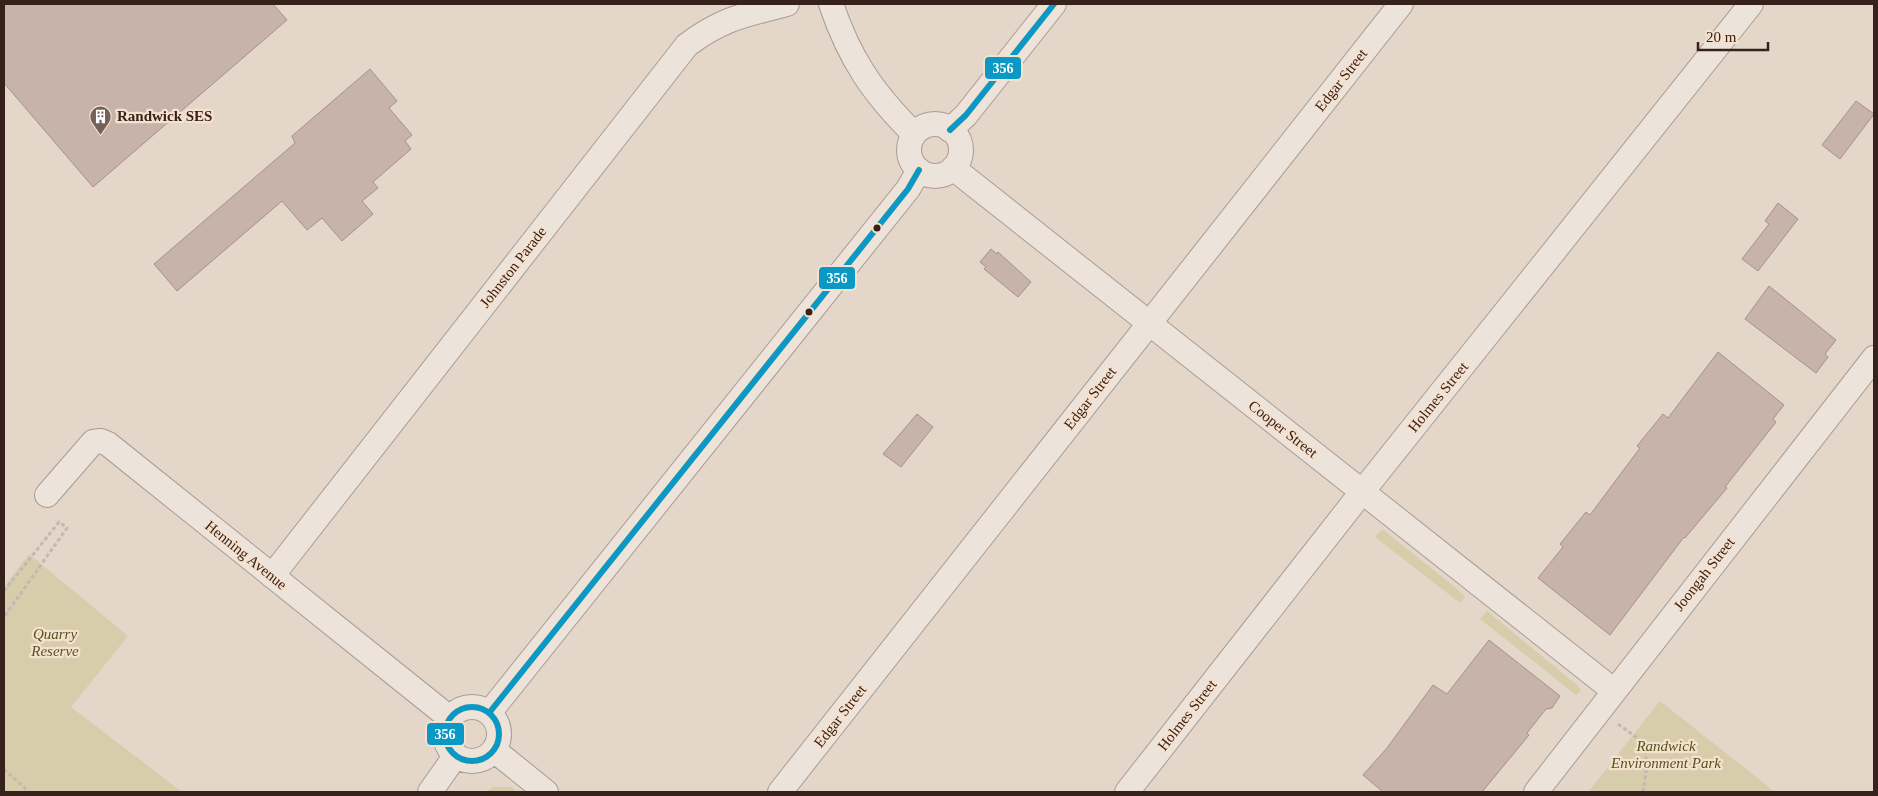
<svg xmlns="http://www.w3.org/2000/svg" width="1878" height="796" viewBox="0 0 1878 796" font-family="'Times New Roman',serif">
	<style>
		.green { fill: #d7cdab }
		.building { fill: #c8b3aa; stroke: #a49189 }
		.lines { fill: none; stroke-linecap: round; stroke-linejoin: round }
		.minor-casing { stroke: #a99c93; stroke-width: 26 }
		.path { stroke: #c4b9b2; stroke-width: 3; stroke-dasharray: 4 2.5; stroke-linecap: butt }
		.minor { stroke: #ece3db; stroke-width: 24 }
		.bus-1-casing { stroke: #f6e1ce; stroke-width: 10 }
		.bus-1 { stroke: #0b98c5; stroke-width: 6 }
		.bus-dot { fill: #37221b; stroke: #f6e1ce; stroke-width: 2 }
		.labels { text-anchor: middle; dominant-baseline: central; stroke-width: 4.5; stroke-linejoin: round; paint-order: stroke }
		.street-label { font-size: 15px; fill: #37221b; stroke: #f6e1ce }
		.poi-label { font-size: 15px; font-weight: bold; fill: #37221b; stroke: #f6e1ce; text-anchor: start }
		.park-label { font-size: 15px; font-style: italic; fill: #535421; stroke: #f6e1ce }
		.line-badge { stroke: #f6e1ce; stroke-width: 2 }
		.badge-label { font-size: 14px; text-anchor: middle; font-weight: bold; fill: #fff }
	</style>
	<rect width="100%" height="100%" fill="#e4d6c9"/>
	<path class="green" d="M1382 529 1456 588 1465 597 1460 603 1375 537Z
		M29 554 128 636 71 707 182 792H4V587Z
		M1487 611 1577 685 1581 690 1576 695 1480 619Z
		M1660 701 1775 792H1588Z
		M493 787H511L517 792H486Z"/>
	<path class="building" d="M4 4H273L287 20 93 187 4 83Z
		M370 69 397 101 389 108 412 135 405 141 411 149 373 182 378 188 362 201 373 214 342 241 322 218 307 230 282 201 177 291 154 264 295 143 292 136Z
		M1856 101 1874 114 1840 159 1822 145Z
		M1778 203 1798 219 1758 271 1742 259 1769 224 1765 221Z
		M991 249 997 254 998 252 1031 282 1018 297 984 269 986 267 980 262Z
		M1769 286 1836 340 1825 354 1828 357 1816 373 1745 319Z
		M1718 352 1784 405 1773 419 1776 422 1725 487 1727 488 1685 538 1684 537 1610 635 1538 578 1563 547 1560 544 1586 512 1590 515 1640 448 1637 446 1663 414 1668 418Z
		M917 414 933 427 901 467 883 454Z
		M1489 640 1560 696 1552 708 1546 709 1527 733 1529 735 1482 792H1383L1363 775 1387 748 1433 685 1447 694Z"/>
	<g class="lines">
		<defs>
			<path id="minor" d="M831 4C850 60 873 93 914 134
				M909 150a26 26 0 1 1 52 0a26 26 0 1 1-52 0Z
				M950 130 966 115 1054 4
				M953 168 1613 690
				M47 495 93 442 101 441 108 444 451 719
				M272 576 687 45C723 18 745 15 787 4
				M445 734a27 27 0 1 1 54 0a27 27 0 1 1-54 0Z
				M489 713 908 189 919 170
				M494 750 546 792
				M430 792 456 755
				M780 792 1401 4
				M1127 792 1362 492 1751 4
				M1536 792 1874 358"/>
		</defs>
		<use href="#minor" class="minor-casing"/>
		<path class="path" d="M4 591 59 522 67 528 4 617
			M1618 724 1644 743 1647 766 1643 792
			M4 769 29 792"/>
		<use href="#minor" class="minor"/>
		<defs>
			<path id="bus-1" d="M950 130 966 115 1054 4
				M445 734a27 27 0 1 1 54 0a27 27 0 1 1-54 0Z
				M489 713 908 189 919 170"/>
		</defs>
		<use href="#bus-1" class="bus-1-casing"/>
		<use href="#bus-1" class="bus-1"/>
	</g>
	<defs>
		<symbol id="building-pin" viewBox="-11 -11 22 30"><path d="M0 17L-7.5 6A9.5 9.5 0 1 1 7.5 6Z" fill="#746158" stroke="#f6e1ce"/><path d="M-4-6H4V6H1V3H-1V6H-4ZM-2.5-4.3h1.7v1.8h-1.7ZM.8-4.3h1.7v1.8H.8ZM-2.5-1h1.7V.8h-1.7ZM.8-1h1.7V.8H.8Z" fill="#fff"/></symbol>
	</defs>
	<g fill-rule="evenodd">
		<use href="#building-pin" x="88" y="104" width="25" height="34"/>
	</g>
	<g class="bus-dot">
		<circle cx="877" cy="228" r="4.5"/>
		<circle cx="809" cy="312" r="4.5"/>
	</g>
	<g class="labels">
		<g class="street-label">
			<text transform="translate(1341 80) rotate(-52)">Edgar Street</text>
			<text transform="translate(513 267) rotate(-52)">Johnston Parade</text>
			<text transform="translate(1438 397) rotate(-51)">Holmes Street</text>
			<text transform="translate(1090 398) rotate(-52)">Edgar Street</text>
			<text transform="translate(1283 429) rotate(38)">Cooper Street</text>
			<text transform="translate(246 555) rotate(39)">Henning Avenue</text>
			<text transform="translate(1704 574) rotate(-52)">Joongah Street</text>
			<text transform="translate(1187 715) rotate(-52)">Holmes Street</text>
			<text transform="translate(840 716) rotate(-52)">Edgar Street</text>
		</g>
		<g class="poi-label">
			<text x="117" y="116">Randwick SES</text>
		</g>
		<g class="park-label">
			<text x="55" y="634">Quarry<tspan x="55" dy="17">Reserve</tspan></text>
			<text x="1666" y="746">Randwick<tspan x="1666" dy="17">Environment Park</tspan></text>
		</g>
	</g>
	<g class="line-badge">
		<rect x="984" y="56" width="38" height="24" rx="5" fill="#0b98c5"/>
		<rect x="818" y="266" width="38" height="24" rx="5" fill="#0b98c5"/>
		<rect x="426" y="722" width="39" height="24" rx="5" fill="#0b98c5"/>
	</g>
	<g class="badge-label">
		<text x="1003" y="73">356</text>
		<text x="837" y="283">356</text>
		<text x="445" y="739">356</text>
	</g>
	<rect width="1878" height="796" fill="none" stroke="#37221b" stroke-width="10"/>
	<path d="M1698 42v8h70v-8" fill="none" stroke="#37221b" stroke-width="2.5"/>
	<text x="1706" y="42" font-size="15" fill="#37221b" stroke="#f6e1ce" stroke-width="4" paint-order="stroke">20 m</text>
</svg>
